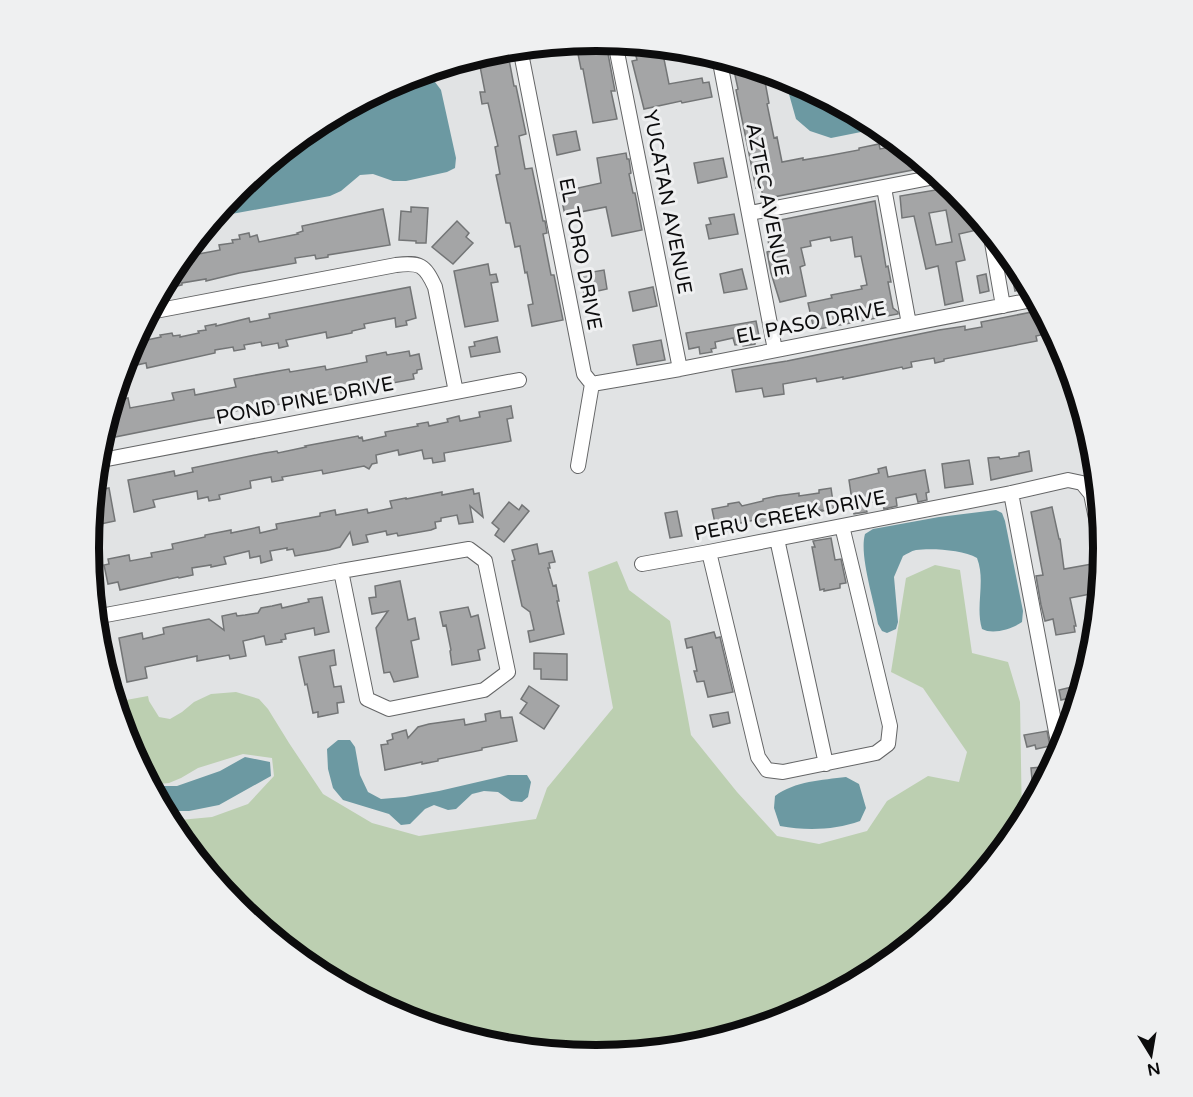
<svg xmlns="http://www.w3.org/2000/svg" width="1193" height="1097" viewBox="0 0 1193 1097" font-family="'Varela Round',sans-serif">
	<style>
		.green { fill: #bccfb1 }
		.water { fill: #6c99a2 }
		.building { fill: #a4a5a6; stroke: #737576; stroke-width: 1.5; fill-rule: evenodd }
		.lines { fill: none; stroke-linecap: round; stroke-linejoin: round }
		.minor-casing { stroke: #646566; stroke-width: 16 }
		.minor { stroke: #fff; stroke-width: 14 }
		.labels { text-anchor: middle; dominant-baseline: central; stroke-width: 6; stroke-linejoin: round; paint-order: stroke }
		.street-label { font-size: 20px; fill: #0c0c0d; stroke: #eff0f1 }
		.rim { fill: none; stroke: #0c0c0d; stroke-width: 8 }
	</style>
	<rect width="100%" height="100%" fill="#e1e3e4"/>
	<path class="green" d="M617 561 629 590 670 621 691 735 737 792 777 836 819 844 867 831 887 801 928 776 959 782 967 752 923 688 891 672 906 578 935 565 960 570 972 653 1008 662 1020 702 1022 824 1019 831 955 908 878 971 791 1018 695 1047 596 1056 497 1047 402 1018 314 971 237 907 174 830 169 821 212 817 248 804 274 776 272 758 243 754 198 768 181 778 169 783 150 785 127 743 115 702 148 696 149 701 159 717 170 719 182 712 194 702 211 694 236 692 259 699 268 709 289 743 323 794 372 823 419 836 536 819 547 788 613 708 588 572Z"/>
	<path class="water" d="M785 78 791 79 881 128 831 138 810 131 796 119 785 80Z
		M424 82H435L441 90 456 158 455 168 447 172 406 181H393L373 174 360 175 341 191 330 196 226 215 218 213 238 189 315 126 380 91Z
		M996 510 1002 513 1005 521 1023 611 1022 622C1012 629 993 635 982 629 975 606 986 581 977 558 963 550 933 548 916 550 911 551 907 554 903 556L894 577 898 622 896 629 887 633 882 631 878 624C874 600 859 555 865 534L873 529 939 517Z
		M338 740H350L355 747 360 775 368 792 381 799 405 797 439 791 508 775H527L531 782 528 797 522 802 511 801 498 792 484 791 472 794 456 809 448 810 434 805 425 809 410 824 401 825 389 814 343 800 333 788 328 769 327 749Z
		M245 757 270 762 271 776 219 805 189 811H163L150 786H177L220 771Z
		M846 777 859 784 866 808 860 821C835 830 807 831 780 826L774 808 775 796C795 781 822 780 846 777Z"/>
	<path class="building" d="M606 43 615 91H611L617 119 593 123 583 69H581L577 49Z
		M633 44 660 47 662 55 663 54 669 84 702 78 703 83 709 82 712 97 682 103 681 101 644 109 632 61 637 60Z
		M507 49 514 86H516L526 134 519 136 525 169 532 168 543 221H545L547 233 543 234 551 275H554L563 320 532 326 528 305 533 304 527 272 525 273 520 246 515 247 510 223H506L496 175 500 174 495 147 498 146 488 103 482 104 480 92H485L478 56 498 50Z
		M732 61 763 71 769 103 767 104 774 138 777 137 782 162 803 158V160L827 156 859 150V148L879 144 880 149 902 145 928 167 763 199 761 187 756 188 736 90 738 89Z
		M576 131 580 150 557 155 553 135Z
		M626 153 627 159H629L631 173 629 174 633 193H635L642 230 612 236 606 207 565 215 560 192 601 183 597 158Z
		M723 158 727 177 698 183 694 163Z
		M953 187 974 211 977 230 959 234 965 260 956 262 963 301 945 305 938 266 926 269 914 216 902 218 900 196ZM946 210 952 242 936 245 929 213Z
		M875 201 886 267 888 266 891 282H888L893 308 898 312V314L814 330 808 303 832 298 831 295 862 289 861 286 867 285 861 256 855 257 852 237 831 241 830 237 810 241 811 246 801 248 805 265 800 267 806 296 780 302 771 273 767 252 770 251 765 223Z
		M411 207 428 208 426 243H416V241L399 240 401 211 411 212Z
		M383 209 390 245 328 255V257L316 259 315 255 295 258 296 263 239 273 206 281V279L182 283V285L173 287 170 274 174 266 184 254 193 253V255L220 250 219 245 233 243 232 240 240 239 239 235 249 233 250 237 257 235 259 242 298 234 297 233 303 231 302 226Z
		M734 214 738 234 709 239 706 225 711 224 709 218Z
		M457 221 469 233 466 237 473 243 453 264 432 247Z
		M1007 252 1019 267 1030 287 1015 291Z
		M488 264 490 275 496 274 498 282 491 283 498 321 465 327 454 271Z
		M742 269 747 289 724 293 720 274Z
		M604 270 607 289 584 294 580 274Z
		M986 274 989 291 980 293 977 276Z
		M410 287 416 318 406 321 407 325 396 327 395 318 364 324 365 328 352 331V333L327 338 326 332 286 340 288 346 279 348 278 343 262 346 261 342 244 345 245 349 234 351 233 347 215 350V353L147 368 146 363 132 366 129 351 133 343 161 337 160 335 172 333 173 336 180 335V337L199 333 198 331 206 330 205 326 216 324V326L249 318 250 322 270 318 269 314Z
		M653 287 657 306 633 311 629 292Z
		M1042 310 1047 319 1050 333 1036 336 1037 341 944 359V361L935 363 934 358 911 362 912 367 903 369 902 367 843 379V377L817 382 816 378 783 384 784 394 764 397 762 388 736 392 732 370 787 361 939 330 965 326V330L982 327 981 322Z
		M756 321 760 341 755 342V344L743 346 742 344 735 345 733 338 715 342 716 348 711 349 712 352 700 354 699 347 689 349 686 333Z
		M497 337 500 352 471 357 469 347 475 346 474 342Z
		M661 340 665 360 637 365 633 345Z
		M409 351 410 356 419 354 422 369 417 370V373L413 374 414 379 324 396 323 394 320 395 319 391 295 396 296 401 241 412 240 410 217 415V417L200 420 115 437V436L102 438 112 405 119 404 118 400 128 398 130 408 174 400 172 393 194 389 195 395 236 387 234 379 289 369 290 372 325 366 326 370 367 362 366 356 386 352 387 355Z
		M511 406 513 418 507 419 511 441 444 453 445 461 433 463 432 458 424 459 422 450 399 455 398 450 376 455 377 463 372 464 369 469 364 466 323 474 322 470 282 477 283 480 272 482 271 477 250 481 251 488 219 495 220 499 209 501 208 497 198 499 197 491 153 500 155 507 134 512 128 480 174 471 175 476 193 472 192 468 265 453 277 451 278 453 306 447 305 446 358 436 359 438 362 437 363 441 386 436 385 432 418 426 417 424 428 422 429 426 448 422 447 419 459 416 460 421 480 417 479 412Z
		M1029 451 1032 471 991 480 988 458 999 457 1000 459 1019 456V453Z
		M969 460 973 484 945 488 942 464Z
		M886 467 888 477 925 470 929 492 926 493 927 500 918 502 916 494 896 498 897 506 884 509 882 500 865 504 867 512 854 514 849 480 879 473 878 469Z
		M109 488 115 521 91 526 94 491Z
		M831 488 834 509 822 511V510L788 516V517L760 524 759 519 727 526 728 531 717 533 712 509 728 506V504L739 502 742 506 763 501V499L777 496 799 493V496L819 493V490Z
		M473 489 474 494 479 493 483 517 470 506 473 522 459 524 457 515 441 518V521L435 522 436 528 431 530 398 536 397 533 387 535 386 531 366 535 368 542 353 545 350 532 340 547 329 550 295 556 293 549 287 550V548L270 551 272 560 261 563 260 556 250 558 249 551 224 557 226 564 211 567V565L192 568 193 575 188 576 179 578 178 577 120 590 118 582 108 584 104 565 109 564 108 559 129 555 130 561 152 557 151 553 173 549 172 544 205 537V535L231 530V533L259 527 260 533 277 529 276 524 320 516V513L335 510 336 515 367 509 368 513 392 508 390 501 406 498V499L442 492V495Z
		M509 502 519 510 522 505 529 511 504 542 495 535 499 529 492 523Z
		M1052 507 1059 539H1060L1064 569 1097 563 1101 585 1100 592 1070 598 1076 626H1074L1075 632 1056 635 1053 619 1045 621 1041 605 1036 576 1043 575 1031 512Z
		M677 511 682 536 670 538 665 513Z
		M831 538 835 560 841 559 846 583 840 584V588L824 591V589L820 590 812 547H815L813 541Z
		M537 544 539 554 552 551 555 562 549 563 550 568H548L553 586 556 585 559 601H557L564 634 530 642 528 631 534 630 530 612 522 606 512 561 515 560 512 550Z
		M400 581 408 620 415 618 419 639 411 641 418 677 394 682 390 672 384 673 376 628 388 611 372 614 369 598 376 597 375 586Z
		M322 597 329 632 315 635 314 628 285 634 286 639 281 640 282 642 266 645 264 636 243 641 246 656 230 659 229 655 197 661V656L145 667 147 678 127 682 119 638 142 633 143 639 164 634 163 628 167 627 209 619 224 630 222 616 236 613 237 616 245 615 258 613 261 608 272 606 281 604 282 608 309 602 308 599Z
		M468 607 471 617 478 615 485 648 478 650 480 660 452 665 450 651 451 650 446 625 443 626 440 612Z
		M714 632 716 638 720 637 733 692 708 697 704 681 697 682 694 671H697L692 647 687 648 685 639Z
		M334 650 336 665 330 666 334 687 341 686 344 702 337 703 338 713 318 717V712L313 713 307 684 305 685 299 657Z
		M534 653 567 654V680L541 679V669H534Z
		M529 686 559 706 544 729 520 713 527 703 521 699Z
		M1072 687 1074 697 1061 700 1059 690Z
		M500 711 501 718 512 717 517 741 482 748V750L438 759V761L422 764V762L385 770 381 745 388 744 387 741 393 739 392 734 406 730 408 738 418 727 429 724 464 719 465 725 486 721 485 714Z
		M728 712 730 723 713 727 710 715Z
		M1047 731 1050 746 1036 749 1035 745 1027 747 1024 735Z
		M1054 766 1045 782 1034 803 1031 768Z"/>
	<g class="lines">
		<defs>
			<path id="minor" d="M615 42 680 369
				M520 48 584 374 592 384 578 466
				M719 57 775 350
				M884 188 909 324
				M750 213 940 176
				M990 231 1003 306
				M150 312 396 265C420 262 425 265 435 287L456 392
				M592 384 680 369 1037 299
				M97 461 519 380
				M1011 493 1060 753
				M777 539 826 764
				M469 549 485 561 508 672 484 690 389 709 367 699 341 571Z
				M709 552 758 757 767 770 783 772 876 753 888 744 890 726 842 526
				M642 564 709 552 1011 493 1068 480 1082 483 1091 494 1104 557
				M95 617 341 571"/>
		</defs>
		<use href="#minor" class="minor-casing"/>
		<use href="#minor" class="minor"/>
	</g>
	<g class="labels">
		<g class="street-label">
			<text transform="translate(767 200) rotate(79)">AZTEC AVENUE</text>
			<text transform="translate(667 202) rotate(79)">YUCATAN AVENUE</text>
			<text transform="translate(580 254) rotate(79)">EL TORO DRIVE</text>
			<text transform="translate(811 323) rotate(-11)">EL PASO DRIVE</text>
			<text transform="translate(305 401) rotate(-11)">POND PINE DRIVE</text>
			<text transform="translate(790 516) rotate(-11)">PERU CREEK DRIVE</text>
		</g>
	</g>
	<path d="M0 0H1193V1097H0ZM99 548a497 497 0 1 1 994 0a497 497 0 1 1-994 0Z" fill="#eff0f1" fill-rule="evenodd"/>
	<path class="rim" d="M99 548a497 497 0 1 1 994 0a497 497 0 1 1-994 0Z"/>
	<g transform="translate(1151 1055) rotate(169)" stroke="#eff0f1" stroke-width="4.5" paint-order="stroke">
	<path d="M0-4.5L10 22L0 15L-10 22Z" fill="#0c0c0d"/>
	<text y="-9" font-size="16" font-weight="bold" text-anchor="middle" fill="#0c0c0d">N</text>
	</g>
</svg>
